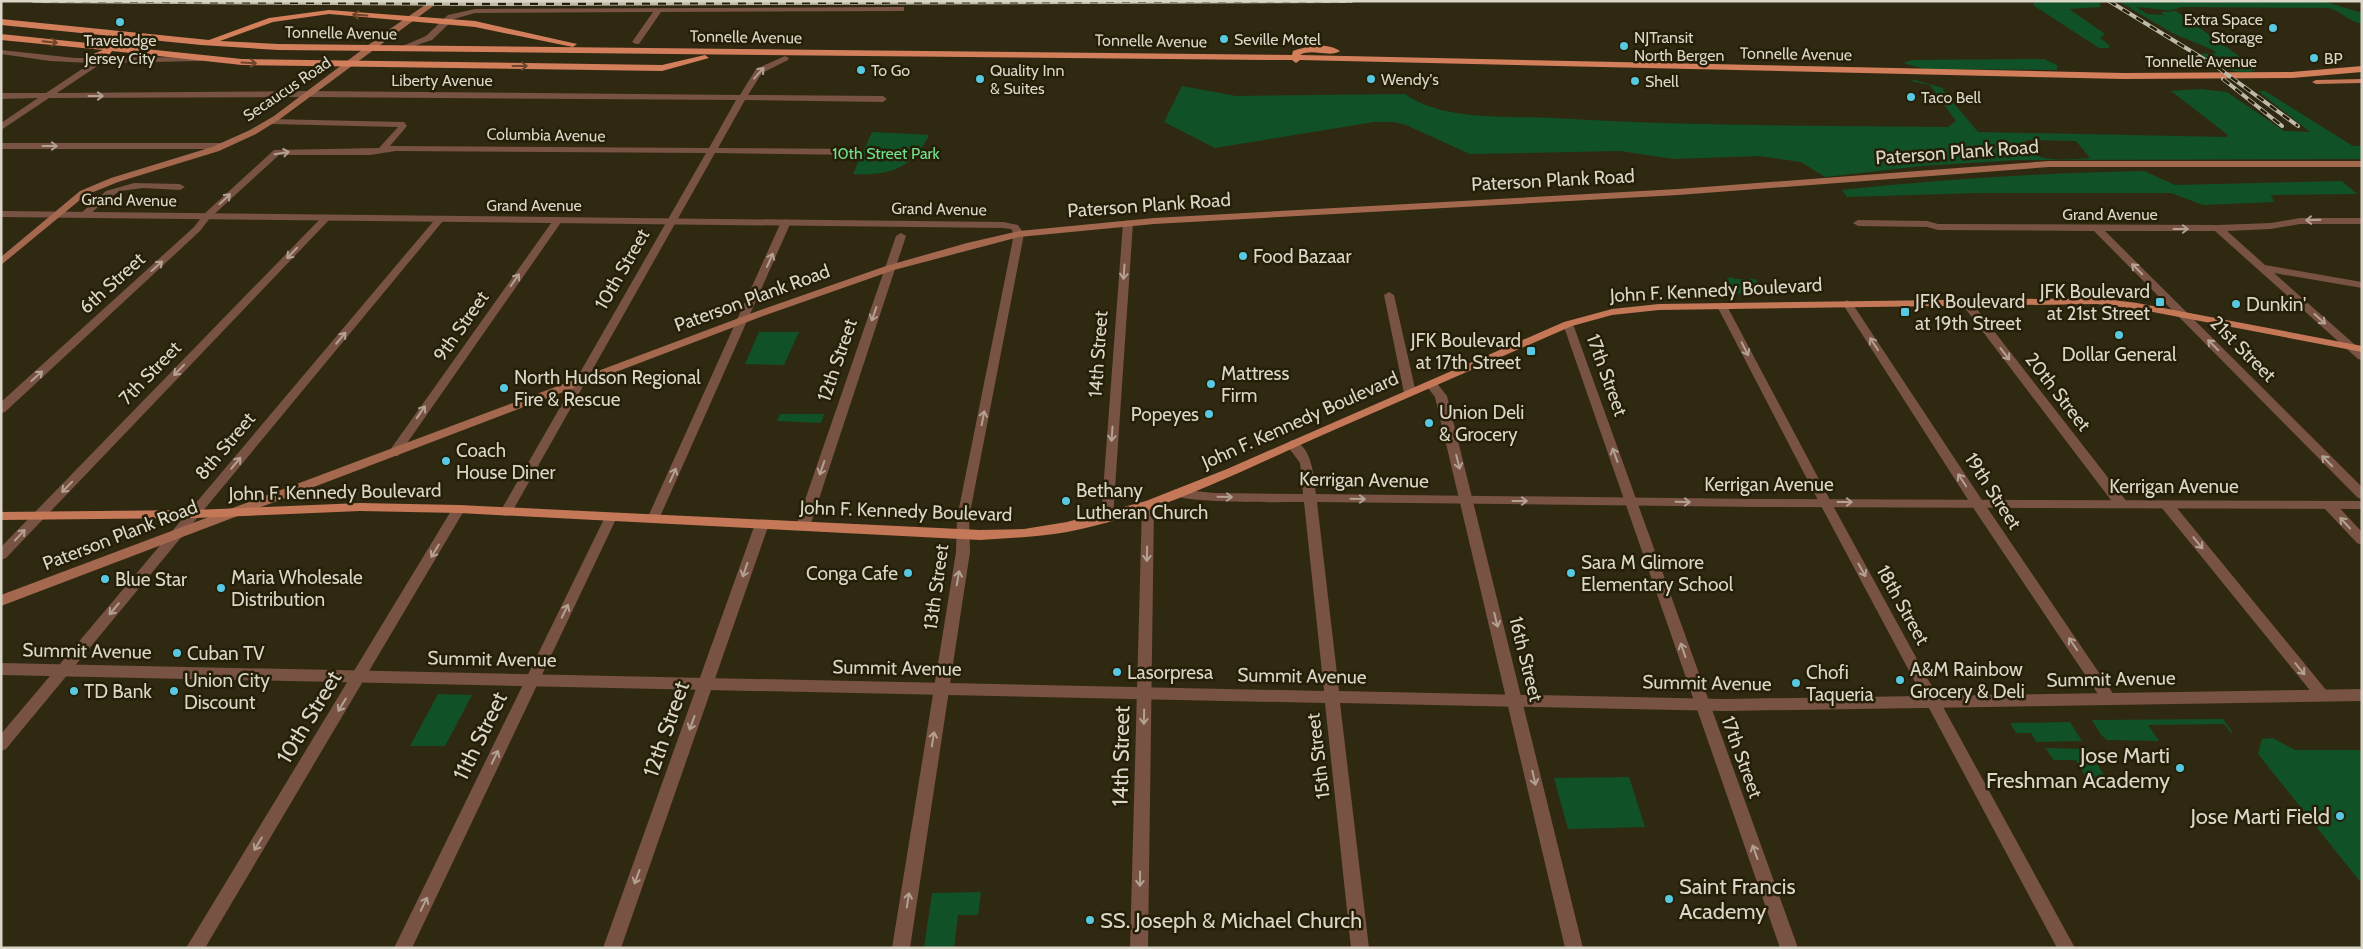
<svg xmlns="http://www.w3.org/2000/svg" width="2363" height="949" viewBox="0 0 2363 949" font-family="Cabin,sans-serif">
	<style>
		.green { fill: #115127; fill-rule: evenodd }
		.lines { fill: none; stroke-linecap: round; stroke-linejoin: round }
		.minor { fill: #785243; fill-rule: evenodd }
		.tertiary { fill: #785243; fill-rule: evenodd }
		.secondary { fill: #a4684f; fill-rule: evenodd }
		.primary { fill: #c57858; fill-rule: evenodd }
		.trunk { fill: #d47f5c; fill-rule: evenodd }
		.rail-casing { stroke: #bebaaa; stroke-width: 4 }
		.rail { stroke: #261f08; stroke-width: 2.5; stroke-dasharray: 8; stroke-linecap: butt }
		.oneway { stroke: #6c452a }
		.oneway2 { stroke: #b3a193 }
		.poi-dot { fill: #58c9e3; stroke: #261f08; stroke-width: 2 }
		.labels { text-anchor: middle; dominant-baseline: central; stroke-width: 5; stroke-linejoin: round; paint-order: stroke }
		.far-poi-label { font-size: 16px; fill: #dad6c8; stroke: #261f08; text-anchor: start }
		.far-street-label { font-size: 16px; fill: #dad6c8; stroke: #261f08 }
		.far-park-label { font-size: 16px; fill: #70e18e; stroke: #261f08 }
		.street-label { font-size: 19px; fill: #dad6c8; stroke: #261f08 }
		.poi-label { font-size: 19px; fill: #dad6c8; stroke: #261f08; text-anchor: start }
		.near-street-label { font-size: 22px; fill: #dad6c8; stroke: #261f08 }
		.near-poi-label { font-size: 22px; fill: #dad6c8; stroke: #261f08; text-anchor: end }
	</style>
	<rect width="100%" height="100%" fill="#302912"/>
	<path class="green" d="M2035 1 2099 2 2101 7 2069 9 2105 34 2100 38 2109 45V48H2099L2033 5Z
		M2323 1 2362 13V24C2349 22 2341 11 2329 8L2181 7C2168 14 2151 7 2136 7L2147 14 2164 15 2161 12 2176 11 2257 69C2239 79 2216 64 2201 54L2217 53 2213 50 2172 33 2120 2Z
		M2044 59 2057 65V70L1924 69 1903 63 1912 60Z
		M1915 80 1946 89H1942L1978 132 2226 137 2228 135 2171 91 2199 89 2227 92 2284 131 2310 132 2258 91H2265L2353 146H2362V159L2016 160 1922 166 1825 177 1801 162 1759 156 1674 159 1620 151 1470 154 1406 125 1393 122H1374L1215 148 1164 122 1182 86 1236 96 1405 94C1442 121 1508 116 1553 118 1684 126 1816 126 1948 127L1956 121 1930 85 1910 81ZM2026 140 2076 141 2090 158C2070 159 2035 165 2025 144Z
		M872 132 929 135C913 169 888 176 853 174Z
		M2144 171 2175 185 2342 181 2357 194 2271 195 2274 202 2203 205 2171 193H1978L1847 197 1842 190C1943 179 2043 173 2144 171Z
		M1732 277 1734 279H1755L1762 287H1772L1775 291 1734 294 1730 291 1723 280Z
		M1807 281 1812 288 1781 289 1776 282Z
		M759 332H799L784 365 745 364Z
		M780 414H824L821 423 777 421Z
		M438 694 472 695 445 746H410Z
		M2223 719 2233 733H2231L2224 724 2148 725 2159 741 2107 740 2101 735 2092 720Z
		M2070 722 2082 741 2036 742 2031 733H2016L2010 723Z
		M2273 738 2295 750H2362V884L2258 754 2262 739Z
		M2045 748 2088 749 2097 760 2095 761 2107 779H2087L2076 760H2054Z
		M1629 777 1645 827 1568 829 1554 778Z
		M981 892 978 915H958L954 948H924L932 893Z"/>
	<g class="lines">
		<path class="minor" d="M901 7H904V11L661 12 639 44H636L632 42 653 12 475 13 454 19 432 40 402 50 398 48 426 36 448 15 475 9Z
			M1 50 75 58 201 57 205 59 201 61 102 63 57 93 308 91 740 95 756 69 785 56 789 58 788 60 762 73 748 95 883 96 887 99 883 102 745 100 718 148 859 149 864 152 859 155 715 153 512 512 506 516 500 512 706 153 396 151 370 155H279L210 218 200 231 5 412 1 413V402L194 227 204 214 274 150 379 148 398 127 271 124 268 123V119L404 122 407 126 390 146 709 148 736 100 308 97 49 98 1 130V123L38 98 1 99V93H46L91 63 50 61 1 54Z
			M1 143H221L225 146 221 149H1Z
			M134 183 180 184 185 187 180 190 143 188 120 191 106 200 88 216H82L80 214 106 191Z
			M326 215 331 218 329 220 6 558 1 560V547L323 216Z
			M440 216 443 217V221L6 749 1 751V734L437 217Z
			M557 218 562 221 398 456H390L388 453 390 450 554 219Z
			M2300 218H2362V224H2300L2271 229 2227 231 2265 265 2362 282V288L2274 273 2362 351V360L2358 359 2215 231H2105L2362 487V499L2358 498 2094 231 1938 230 1927 227 1858 226 1853 223 1858 220 1927 221 1938 224 2218 225 2271 223Z
			M786 219 791 222 659 519 658 522H648L647 519 781 222Z
			M1128 220 1133 223 1113 518 1107 522 1101 518 1123 223Z
			M1019 231 1024 234 969 518 970 552 910 948H892L956 552 957 518 1014 234Z
			M901 233 906 236 810 526 808 529H798L796 526 896 236Z
			M1389 292 1394 295 1416 393 1410 397 1404 393 1384 295Z
			M1965 298 1969 299 2127 502 2128 505 2127 508H2117L1961 303 1960 301Z
			M1847 300 1852 303 1982 500 2114 695 2116 699 2114 703 2109 705 2104 703 1972 506 1842 303Z
			M1722 303 1727 306 1831 502 2075 948H2057L1819 502 1717 306Z
			M1568 321 1573 324 1798 948H1780L1563 324Z
			M1431 380 1435 381 1447 396 1583 948H1565L1435 397 1425 384Z
			M2167 501 2172 502 2327 691 2329 695 2327 699 2322 701 2317 699 2162 508 2161 505Z
			M2329 501 2334 502 2362 532V545L2357 543 2324 508 2323 505Z
			M1148 502 1154 506 1148 948H1130L1142 506Z
			M459 505 465 509 205 948H186L454 506Z
			M611 513 617 517 412 948H394L605 517Z
			M762 519 769 524 621 948H603L755 524Z"/>
		<path class="tertiary" d="M1 211 1003 222 1018 225 1024 234 1023 236H1015L1011 229 1003 228 1 217Z
			M1292 440C1312 445 1314 477 1316 494L1758 499 2362 501V509L1758 507 1317 502 1339 691 1724 699 2362 689V701L1724 711 1340 703 1369 948H1351L1325 703 1 675V663L1324 691 1304 502C1285 502 1177 504 1170 493L1176 489 1214 493 1303 494 1300 463 1286 444Z"/>
		<path class="secondary" d="M431 1H440L280 119 256 134 219 151 118 182 86 195 1 265V257L80 191 111 178 212 147 250 130 274 116 387 31Z
			M2049 161H2362V167H2049L1678 195 1154 224 1019 237 894 270 763 316 1 606V595L755 312 886 266 967 243 1019 231 1154 218 1678 189Z"/>
		<path class="primary" d="M2362 79V83L2316 84 2312 82 2316 80Z
			M2097 298 2137 303 2362 346V352L2137 309 2097 304 1659 310 1612 315 1572 326C1487 363 1403 400 1318 437 1237 473 1155 515 1067 532 1038 537 1009 538 980 540L459 513 360 511 194 518 1 520V512L194 510 360 503 459 505 980 530 1024 529 1067 522 1146 501 1227 469 1564 322 1612 309 1659 304Z"/>
		<path class="trunk" d="M329 10 475 21 577 44 573 47 475 27 329 14 273 22 220 41 278 44 1292 55 1293 51C1306 46 1328 42 1340 51 1330 58 1312 48 1300 55L2124 73 2292 72 2362 66V72L2292 78 2124 79 1300 60 1296 63 1292 60H1267L278 50 201 45 1 25V19L209 40 269 18Z
			M1 34 242 59 662 65 705 55 709 58 662 71 242 65 112 51 109 55 89 62 85 59 86 57 103 50 1 40Z"/>
		<defs>
			<path id="rail" d="M34 1 490 4 1351 1
				M2109 1 2217 67 2298 126
				M2223 79 2282 126"/>
		</defs>
		<use href="#rail" class="rail-casing"/>
		<use href="#rail" class="rail"/>
	</g>
	<defs><path id="oneway-shaft" d="M-6 0H5M1.5-3L5.5 0L1.5 3" fill="none" stroke-width="1.6" stroke-linecap="round" stroke-linejoin="round" transform="scale(1.25)"/></defs>
	<g class="oneway">
		<use href="#oneway-shaft" transform="translate(360 15) rotate(-176)"/>
		<use href="#oneway-shaft" transform="translate(50 42) rotate(6)"/>
		<use href="#oneway-shaft" transform="translate(249 63) rotate(3)"/>
		<use href="#oneway-shaft" transform="translate(520 66)"/>
	</g>
	<g class="oneway2">
		<use href="#oneway-shaft" transform="translate(759 73) rotate(-48)"/>
		<use href="#oneway-shaft" transform="translate(96 96)"/>
		<use href="#oneway-shaft" transform="translate(50 146)"/>
		<use href="#oneway-shaft" transform="translate(282 153) rotate(-10)"/>
		<use href="#oneway-shaft" transform="translate(225 199) rotate(-43)"/>
		<use href="#oneway-shaft" transform="translate(2313 220) rotate(178)"/>
		<use href="#oneway-shaft" transform="translate(2181 229)"/>
		<use href="#oneway-shaft" transform="translate(292 253) rotate(134)"/>
		<use href="#oneway-shaft" transform="translate(770 260) rotate(-66)"/>
		<use href="#oneway-shaft" transform="translate(157 266) rotate(-42)"/>
		<use href="#oneway-shaft" transform="translate(2137 269) rotate(-135)"/>
		<use href="#oneway-shaft" transform="translate(1124 272) rotate(94)"/>
		<use href="#oneway-shaft" transform="translate(515 280) rotate(-55)"/>
		<use href="#oneway-shaft" transform="translate(874 314) rotate(109)"/>
		<use href="#oneway-shaft" transform="translate(2320 319) rotate(42)"/>
		<use href="#oneway-shaft" transform="translate(341 338) rotate(-50)"/>
		<use href="#oneway-shaft" transform="translate(1874 344) rotate(-123)"/>
		<use href="#oneway-shaft" transform="translate(2213 345) rotate(-135)"/>
		<use href="#oneway-shaft" transform="translate(1745 349) rotate(63)"/>
		<use href="#oneway-shaft" transform="translate(2005 354) rotate(52)"/>
		<use href="#oneway-shaft" transform="translate(179 370) rotate(134)"/>
		<use href="#oneway-shaft" transform="translate(37 376) rotate(-42)"/>
		<use href="#oneway-shaft" transform="translate(421 412) rotate(-55)"/>
		<use href="#oneway-shaft" transform="translate(983 418) rotate(-79)"/>
		<use href="#oneway-shaft" transform="translate(1112 434) rotate(94)"/>
		<use href="#oneway-shaft" transform="translate(1615 455) rotate(-110)"/>
		<use href="#oneway-shaft" transform="translate(2327 461) rotate(-135)"/>
		<use href="#oneway-shaft" transform="translate(1458 462) rotate(76)"/>
		<use href="#oneway-shaft" transform="translate(236 463) rotate(-50)"/>
		<use href="#oneway-shaft" transform="translate(822 468) rotate(109)"/>
		<use href="#oneway-shaft" transform="translate(673 475) rotate(-66)"/>
		<use href="#oneway-shaft" transform="translate(1962 480) rotate(-123)"/>
		<use href="#oneway-shaft" transform="translate(67 487) rotate(134)"/>
		<use href="#oneway-shaft" transform="translate(1225 497) rotate(1)"/>
		<use href="#oneway-shaft" transform="translate(1358 499) rotate(1)"/>
		<use href="#oneway-shaft" transform="translate(1520 501)"/>
		<use href="#oneway-shaft" transform="translate(1683 502) rotate(1)"/>
		<use href="#oneway-shaft" transform="translate(1845 502)"/>
		<use href="#oneway-shaft" transform="translate(2345 523) rotate(-133)"/>
		<use href="#oneway-shaft" transform="translate(20 535) rotate(-47)"/>
		<use href="#oneway-shaft" transform="translate(2198 543) rotate(51)"/>
		<use href="#oneway-shaft" transform="translate(435 551) rotate(121)"/>
		<use href="#oneway-shaft" transform="translate(1147 554) rotate(91)"/>
		<use href="#oneway-shaft" transform="translate(745 570) rotate(109)"/>
		<use href="#oneway-shaft" transform="translate(1862 570) rotate(61)"/>
		<use href="#oneway-shaft" transform="translate(958 578) rotate(-80)"/>
		<use href="#oneway-shaft" transform="translate(114 609) rotate(130)"/>
		<use href="#oneway-shaft" transform="translate(565 611) rotate(-64)"/>
		<use href="#oneway-shaft" transform="translate(1496 620) rotate(76)"/>
		<use href="#oneway-shaft" transform="translate(2073 644) rotate(-124)"/>
		<use href="#oneway-shaft" transform="translate(1683 650) rotate(-109)"/>
		<use href="#oneway-shaft" transform="translate(2300 669) rotate(51)"/>
		<use href="#oneway-shaft" transform="translate(342 705) rotate(121)"/>
		<use href="#oneway-shaft" transform="translate(1144 717) rotate(91)"/>
		<use href="#oneway-shaft" transform="translate(692 723) rotate(110)"/>
		<use href="#oneway-shaft" transform="translate(933 739) rotate(-81)"/>
		<use href="#oneway-shaft" transform="translate(495 757) rotate(-64)"/>
		<use href="#oneway-shaft" transform="translate(1534 778) rotate(77)"/>
		<use href="#oneway-shaft" transform="translate(258 844) rotate(121)"/>
		<use href="#oneway-shaft" transform="translate(1755 852) rotate(-110)"/>
		<use href="#oneway-shaft" transform="translate(637 877) rotate(110)"/>
		<use href="#oneway-shaft" transform="translate(1140 879) rotate(91)"/>
		<use href="#oneway-shaft" transform="translate(908 900) rotate(-81)"/>
		<use href="#oneway-shaft" transform="translate(424 904) rotate(-64)"/>
	</g>
	<g class="poi-dot">
		<circle cx="120" cy="22" r="5"/>
		<circle cx="2273" cy="28" r="5"/>
		<circle cx="1224" cy="39" r="5"/>
		<circle cx="1624" cy="46" r="5"/>
		<circle cx="2314" cy="58" r="5"/>
		<circle cx="861" cy="70" r="5"/>
		<circle cx="980" cy="79" r="5"/>
		<circle cx="1371" cy="79" r="5"/>
		<circle cx="1635" cy="81" r="5"/>
		<circle cx="1911" cy="97" r="5"/>
		<circle cx="1243" cy="256" r="5"/>
		<rect x="2155" y="297" width="10" height="10" rx="2.5"/>
		<circle cx="2236" cy="304" r="5"/>
		<rect x="1900" y="307" width="10" height="10" rx="2.5"/>
		<circle cx="2119" cy="335" r="5"/>
		<rect x="1526" y="346" width="10" height="10" rx="2.5"/>
		<circle cx="1211" cy="384" r="5"/>
		<circle cx="504" cy="388" r="5"/>
		<circle cx="1209" cy="414" r="5"/>
		<circle cx="1429" cy="423" r="5"/>
		<circle cx="446" cy="461" r="5"/>
		<circle cx="1066" cy="501" r="5"/>
		<circle cx="908" cy="573" r="5"/>
		<circle cx="1571" cy="573" r="5"/>
		<circle cx="105" cy="579" r="5"/>
		<circle cx="221" cy="588" r="5"/>
		<circle cx="177" cy="653" r="5"/>
		<circle cx="1117" cy="672" r="5"/>
		<circle cx="1900" cy="680" r="5"/>
		<circle cx="1796" cy="683" r="5"/>
		<circle cx="74" cy="691" r="5"/>
		<circle cx="174" cy="691" r="5"/>
		<circle cx="2180" cy="768" r="5"/>
		<circle cx="2340" cy="816" r="5"/>
		<circle cx="1669" cy="899" r="5"/>
		<circle cx="1090" cy="920" r="5"/>
	</g>
	<g class="labels">
		<g class="far-poi-label">
			<text x="2263" y="19" text-anchor="end">Extra Space<tspan x="2263" dy="18">Storage</tspan></text>
			<text x="1634" y="37">NJTransit<tspan x="1634" dy="18">North Bergen</tspan></text>
			<text x="1234" y="39">Seville Motel</text>
			<text x="120" y="40" text-anchor="middle">Travelodge<tspan x="120" dy="18">Jersey City</tspan></text>
			<text x="2324" y="58">BP</text>
			<text x="871" y="70">To Go</text>
			<text x="990" y="70">Quality Inn<tspan x="990" dy="18">&amp; Suites</tspan></text>
			<text x="1381" y="79">Wendy's</text>
			<text x="1645" y="81">Shell</text>
			<text x="1921" y="97">Taco Bell</text>
		</g>
		<g class="far-street-label">
			<text transform="translate(341 33) rotate(1)">Tonnelle Avenue</text>
			<text transform="translate(746 37) rotate(1)">Tonnelle Avenue</text>
			<text transform="translate(1151 41) rotate(1)">Tonnelle Avenue</text>
			<text transform="translate(1796 54) rotate(1)">Tonnelle Avenue</text>
			<text x="2201" y="61">Tonnelle Avenue</text>
			<text x="442" y="80">Liberty Avenue</text>
			<text transform="translate(287 89) rotate(-34)">Secaucus Road</text>
			<text transform="translate(546 135) rotate(1)">Columbia Avenue</text>
			<text transform="translate(129 200) rotate(1)">Grand Avenue</text>
			<text x="534" y="205">Grand Avenue</text>
			<text transform="translate(939 209) rotate(1)">Grand Avenue</text>
			<text x="2110" y="214">Grand Avenue</text>
		</g>
		<g class="far-park-label">
			<text x="886" y="153">10th Street Park</text>
		</g>
		<g class="street-label">
			<text transform="translate(1957 152) rotate(-4)">Paterson Plank Road</text>
			<text transform="translate(1553 180) rotate(-3)">Paterson Plank Road</text>
			<text transform="translate(1149 205) rotate(-4)">Paterson Plank Road</text>
			<text transform="translate(622 269) rotate(-60)">10th Street</text>
			<text transform="translate(112 283) rotate(-42)">6th Street</text>
			<text transform="translate(1716 290) rotate(-3)">John F. Kennedy Boulevard</text>
			<text transform="translate(752 298) rotate(-20)">Paterson Plank Road</text>
			<text transform="translate(461 326) rotate(-55)">9th Street</text>
			<text transform="translate(2243 349) rotate(45)">21st Street</text>
			<text transform="translate(1098 354) rotate(-86)">14th Street</text>
			<text transform="translate(837 360) rotate(-71)">12th Street</text>
			<text transform="translate(150 373) rotate(-46)">7th Street</text>
			<text transform="translate(1607 375) rotate(70)">17th Street</text>
			<text transform="translate(2058 392) rotate(52)">20th Street</text>
			<text transform="translate(1300 420) rotate(-24)">John F. Kennedy Boulevard</text>
			<text transform="translate(225 446) rotate(-50)">8th Street</text>
			<text transform="translate(1364 480) rotate(1)">Kerrigan Avenue</text>
			<text x="1769" y="484">Kerrigan Avenue</text>
			<text x="2174" y="486">Kerrigan Avenue</text>
			<text transform="translate(1993 491) rotate(57)">19th Street</text>
			<text transform="translate(335 492) rotate(-1)">John F. Kennedy Boulevard</text>
			<text transform="translate(906 511) rotate(2)">John F. Kennedy Boulevard</text>
			<text transform="translate(120 535) rotate(-21)">Paterson Plank Road</text>
			<text transform="translate(936 587) rotate(-82)">13th Street</text>
			<text transform="translate(1903 605) rotate(61)">18th Street</text>
			<text transform="translate(87 651) rotate(1)">Summit Avenue</text>
			<text transform="translate(492 659) rotate(1)">Summit Avenue</text>
			<text transform="translate(1526 659) rotate(76)">16th Street</text>
			<text transform="translate(897 668) rotate(1)">Summit Avenue</text>
			<text transform="translate(1302 676) rotate(1)">Summit Avenue</text>
			<text transform="translate(2111 679) rotate(-1)">Summit Avenue</text>
			<text transform="translate(1707 683) rotate(1)">Summit Avenue</text>
			<text transform="translate(1318 756) rotate(-97)">15th Street</text>
			<text transform="translate(1742 757) rotate(70)">17th Street</text>
		</g>
		<g class="poi-label">
			<text x="1253" y="256">Food Bazaar</text>
			<text x="2150" y="291" text-anchor="end">JFK Boulevard<tspan x="2150" dy="22">at 21st Street</tspan></text>
			<text x="1915" y="301">JFK Boulevard<tspan x="1915" dy="22">at 19th Street</tspan></text>
			<text x="2246" y="304">Dunkin'</text>
			<text x="1521" y="340" text-anchor="end">JFK Boulevard<tspan x="1521" dy="22">at 17th Street</tspan></text>
			<text x="2119" y="354" text-anchor="middle">Dollar General</text>
			<text x="1221" y="373">Mattress<tspan x="1221" dy="22">Firm</tspan></text>
			<text x="514" y="377">North Hudson Regional<tspan x="514" dy="22">Fire &amp; Rescue</tspan></text>
			<text x="1439" y="412">Union Deli<tspan x="1439" dy="22">&amp; Grocery</tspan></text>
			<text x="1199" y="414" text-anchor="end">Popeyes</text>
			<text x="456" y="450">Coach<tspan x="456" dy="22">House Diner</tspan></text>
			<text x="1076" y="490">Bethany<tspan x="1076" dy="22">Lutheran Church</tspan></text>
			<text x="1581" y="562">Sara M Glimore<tspan x="1581" dy="22">Elementary School</tspan></text>
			<text x="898" y="573" text-anchor="end">Conga Cafe</text>
			<text x="231" y="577">Maria Wholesale<tspan x="231" dy="22">Distribution</tspan></text>
			<text x="115" y="579">Blue Star</text>
			<text x="187" y="653">Cuban TV</text>
			<text x="1910" y="669">A&amp;M Rainbow<tspan x="1910" dy="22">Grocery &amp; Deli</tspan></text>
			<text x="1127" y="672">Lasorpresa</text>
			<text x="1806" y="672">Chofi<tspan x="1806" dy="22">Taqueria</tspan></text>
			<text x="184" y="680">Union City<tspan x="184" dy="22">Discount</tspan></text>
			<text x="84" y="691">TD Bank</text>
		</g>
		<g class="near-street-label">
			<text transform="translate(309 717) rotate(-59)">10th Street</text>
			<text transform="translate(666 729) rotate(-71)">12th Street</text>
			<text transform="translate(480 736) rotate(-64)">11th Street</text>
			<text transform="translate(1121 756) rotate(-89)">14th Street</text>
		</g>
		<g class="near-poi-label">
			<text x="2170" y="755">Jose Marti<tspan x="2170" dy="25">Freshman Academy</tspan></text>
			<text x="2330" y="816">Jose Marti Field</text>
			<text x="1679" y="886" text-anchor="start">Saint Francis<tspan x="1679" dy="25">Academy</tspan></text>
			<text x="1100" y="920" text-anchor="start">SS. Joseph &amp; Michael Church</text>
		</g>
	</g>
	<rect width="2363" height="949" fill="none" stroke="#dad6c8" stroke-width="5"/>
</svg>
